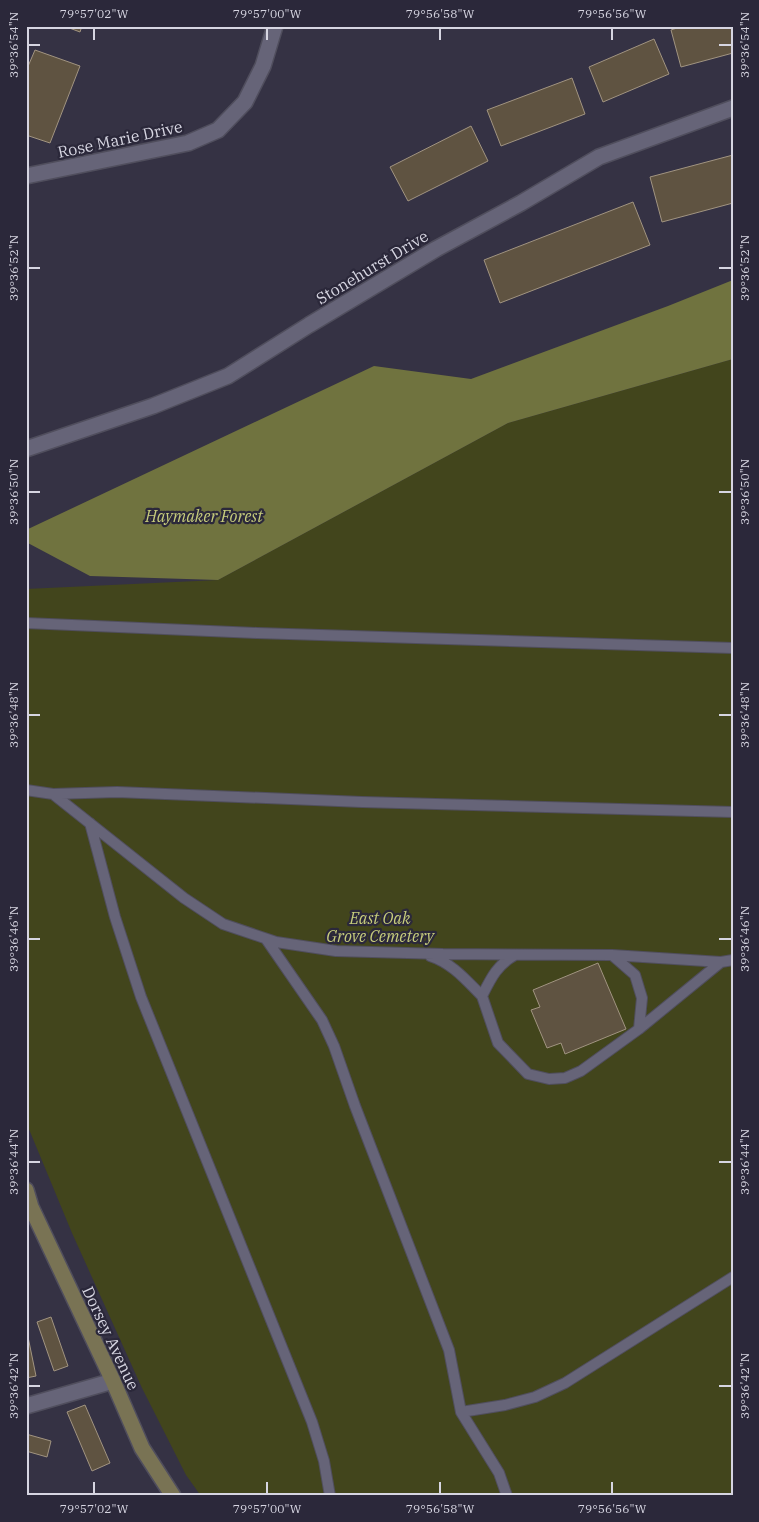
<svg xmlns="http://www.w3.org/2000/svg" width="759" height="1522" viewBox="0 0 759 1522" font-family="'IBM Plex Serif',serif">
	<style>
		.green { fill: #42451c }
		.forest { fill: #70733f }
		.building { fill: #5f5341; stroke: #a19481 }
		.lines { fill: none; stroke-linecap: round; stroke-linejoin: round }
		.lane-casing { stroke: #504e5d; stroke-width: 12 }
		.street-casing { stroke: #504e5d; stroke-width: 18 }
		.secondary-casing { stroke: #504e5d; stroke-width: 18 }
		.lane { stroke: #666478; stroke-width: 10 }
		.street { stroke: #666478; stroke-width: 15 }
		.secondary { stroke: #797354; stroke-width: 15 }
		.ticks { fill: none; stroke: #d6d5e1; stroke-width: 2 }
		.labels { text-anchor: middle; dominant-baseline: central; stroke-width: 4.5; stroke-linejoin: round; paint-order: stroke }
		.street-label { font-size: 16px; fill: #d6d5e1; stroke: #2b283a }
		.park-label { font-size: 16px; font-style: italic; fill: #c7cd7c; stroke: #2b283a }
		.neatline { fill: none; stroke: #d6d5e1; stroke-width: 2 }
		.ticks-label { font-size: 12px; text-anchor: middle; fill: #d6d5e1 }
	</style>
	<rect width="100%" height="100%" fill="#353244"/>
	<path class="green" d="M733 359V1496H201L186 1475 142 1388 72 1233 26 1122V589L218 580 508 423Z"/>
	<path class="forest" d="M733 280V359L508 423 218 580 90 576 26 542V530L374 366 471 379 668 306Z"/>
	<path class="building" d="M64 26H82L80 32Z
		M683 26H733V53L681 67 671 30Z
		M654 39 669 74 603 102 589 67Z
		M35 50 80 66 50 143 26 135V71Z
		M572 78 585 114 501 146 487 110Z
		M471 126 488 161 408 201 390 167Z
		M733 155V203L662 222 650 177Z
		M633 202 650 245 500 303 484 260Z
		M598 963 626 1029 565 1054 561 1043 547 1048 531 1010 540 1007 533 990Z
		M51 1317 68 1366 54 1371 37 1322Z
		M26 1327 36 1376 26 1378Z
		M85 1405 110 1463 92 1471 67 1412Z
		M26 1434 51 1441 47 1457 26 1451Z"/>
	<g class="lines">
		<defs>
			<path id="lane" d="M26 623 257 633 733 648
				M26 790 53 794 184 898 223 924 276 942 336 951 443 954 612 955 721 962 733 960
				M53 794 117 792 362 802 733 812
				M90 823 115 917 141 997 312 1422 324 1461 330 1496
				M266 939 322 1020 334 1046 355 1106 449 1350 461 1412 499 1473 507 1496
				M515 955C497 965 491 978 482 996L498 1043 528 1074 549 1079 565 1078 581 1071 639 1029 642 998 635 975 612 955
				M430 956C452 963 466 980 482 996
				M639 1029 721 962
				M461 1412 505 1405 535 1397 565 1383 733 1277"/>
			<path id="street" d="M26 176 188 143 218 130 245 102 263 66 275 26
				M26 449 153 406 228 376 309 325 436 249 521 203 599 157 733 108
				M26 1406 113 1381"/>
			<path id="secondary" d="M26 1190 31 1207 113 1381 142 1448 173 1496"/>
		</defs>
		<use href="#lane" class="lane-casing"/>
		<use href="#street" class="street-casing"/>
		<use href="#secondary" class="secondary-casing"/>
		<use href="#lane" class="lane"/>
		<use href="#street" class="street"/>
		<use href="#secondary" class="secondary"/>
	</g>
	<path class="ticks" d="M94 28V40M267 28V40M440 28V40M612 28V40M28 45H40M719 45H732M28 268H40M719 268H732M28 492H40M719 492H732M28 715H40M719 715H732M28 939H40M719 939H732M28 1162H40M719 1162H732M28 1386H40M719 1386H732M94 1482V1494M267 1482V1494M440 1482V1494M612 1482V1494"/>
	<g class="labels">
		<g class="street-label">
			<text transform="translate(120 139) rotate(-12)">Rose Marie Drive</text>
			<text transform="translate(372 267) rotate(-31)">Stonehurst Drive</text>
			<text transform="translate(111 1338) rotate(65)">Dorsey Avenue</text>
		</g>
		<g class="park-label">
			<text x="204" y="516">Haymaker Forest</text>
			<text x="380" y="918">East Oak<tspan x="380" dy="18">Grove Cemetery</tspan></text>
		</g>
	</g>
	<rect width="759" height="1522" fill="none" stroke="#2b283a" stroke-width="55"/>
	<rect x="28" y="28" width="704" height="1466" class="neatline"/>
	<g class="ticks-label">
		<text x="94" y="18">79°57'02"W</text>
		<text x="267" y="18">79°57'00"W</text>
		<text x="440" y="18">79°56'58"W</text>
		<text x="612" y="18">79°56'56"W</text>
		<text transform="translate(14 45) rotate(-90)" y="4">39°36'54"N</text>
		<text transform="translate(745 45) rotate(-90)" y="4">39°36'54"N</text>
		<text transform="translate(14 268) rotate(-90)" y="4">39°36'52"N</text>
		<text transform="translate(745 268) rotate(-90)" y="4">39°36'52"N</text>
		<text transform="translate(14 492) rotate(-90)" y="4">39°36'50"N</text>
		<text transform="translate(745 492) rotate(-90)" y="4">39°36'50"N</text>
		<text transform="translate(14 715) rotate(-90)" y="4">39°36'48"N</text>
		<text transform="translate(745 715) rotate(-90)" y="4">39°36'48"N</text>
		<text transform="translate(14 939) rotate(-90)" y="4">39°36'46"N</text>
		<text transform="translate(745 939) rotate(-90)" y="4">39°36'46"N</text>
		<text transform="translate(14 1162) rotate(-90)" y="4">39°36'44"N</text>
		<text transform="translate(745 1162) rotate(-90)" y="4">39°36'44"N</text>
		<text transform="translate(14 1386) rotate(-90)" y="4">39°36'42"N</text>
		<text transform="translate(745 1386) rotate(-90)" y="4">39°36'42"N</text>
		<text x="94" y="1513">79°57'02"W</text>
		<text x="267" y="1513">79°57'00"W</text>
		<text x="440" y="1513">79°56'58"W</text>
		<text x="612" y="1513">79°56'56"W</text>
	</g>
</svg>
